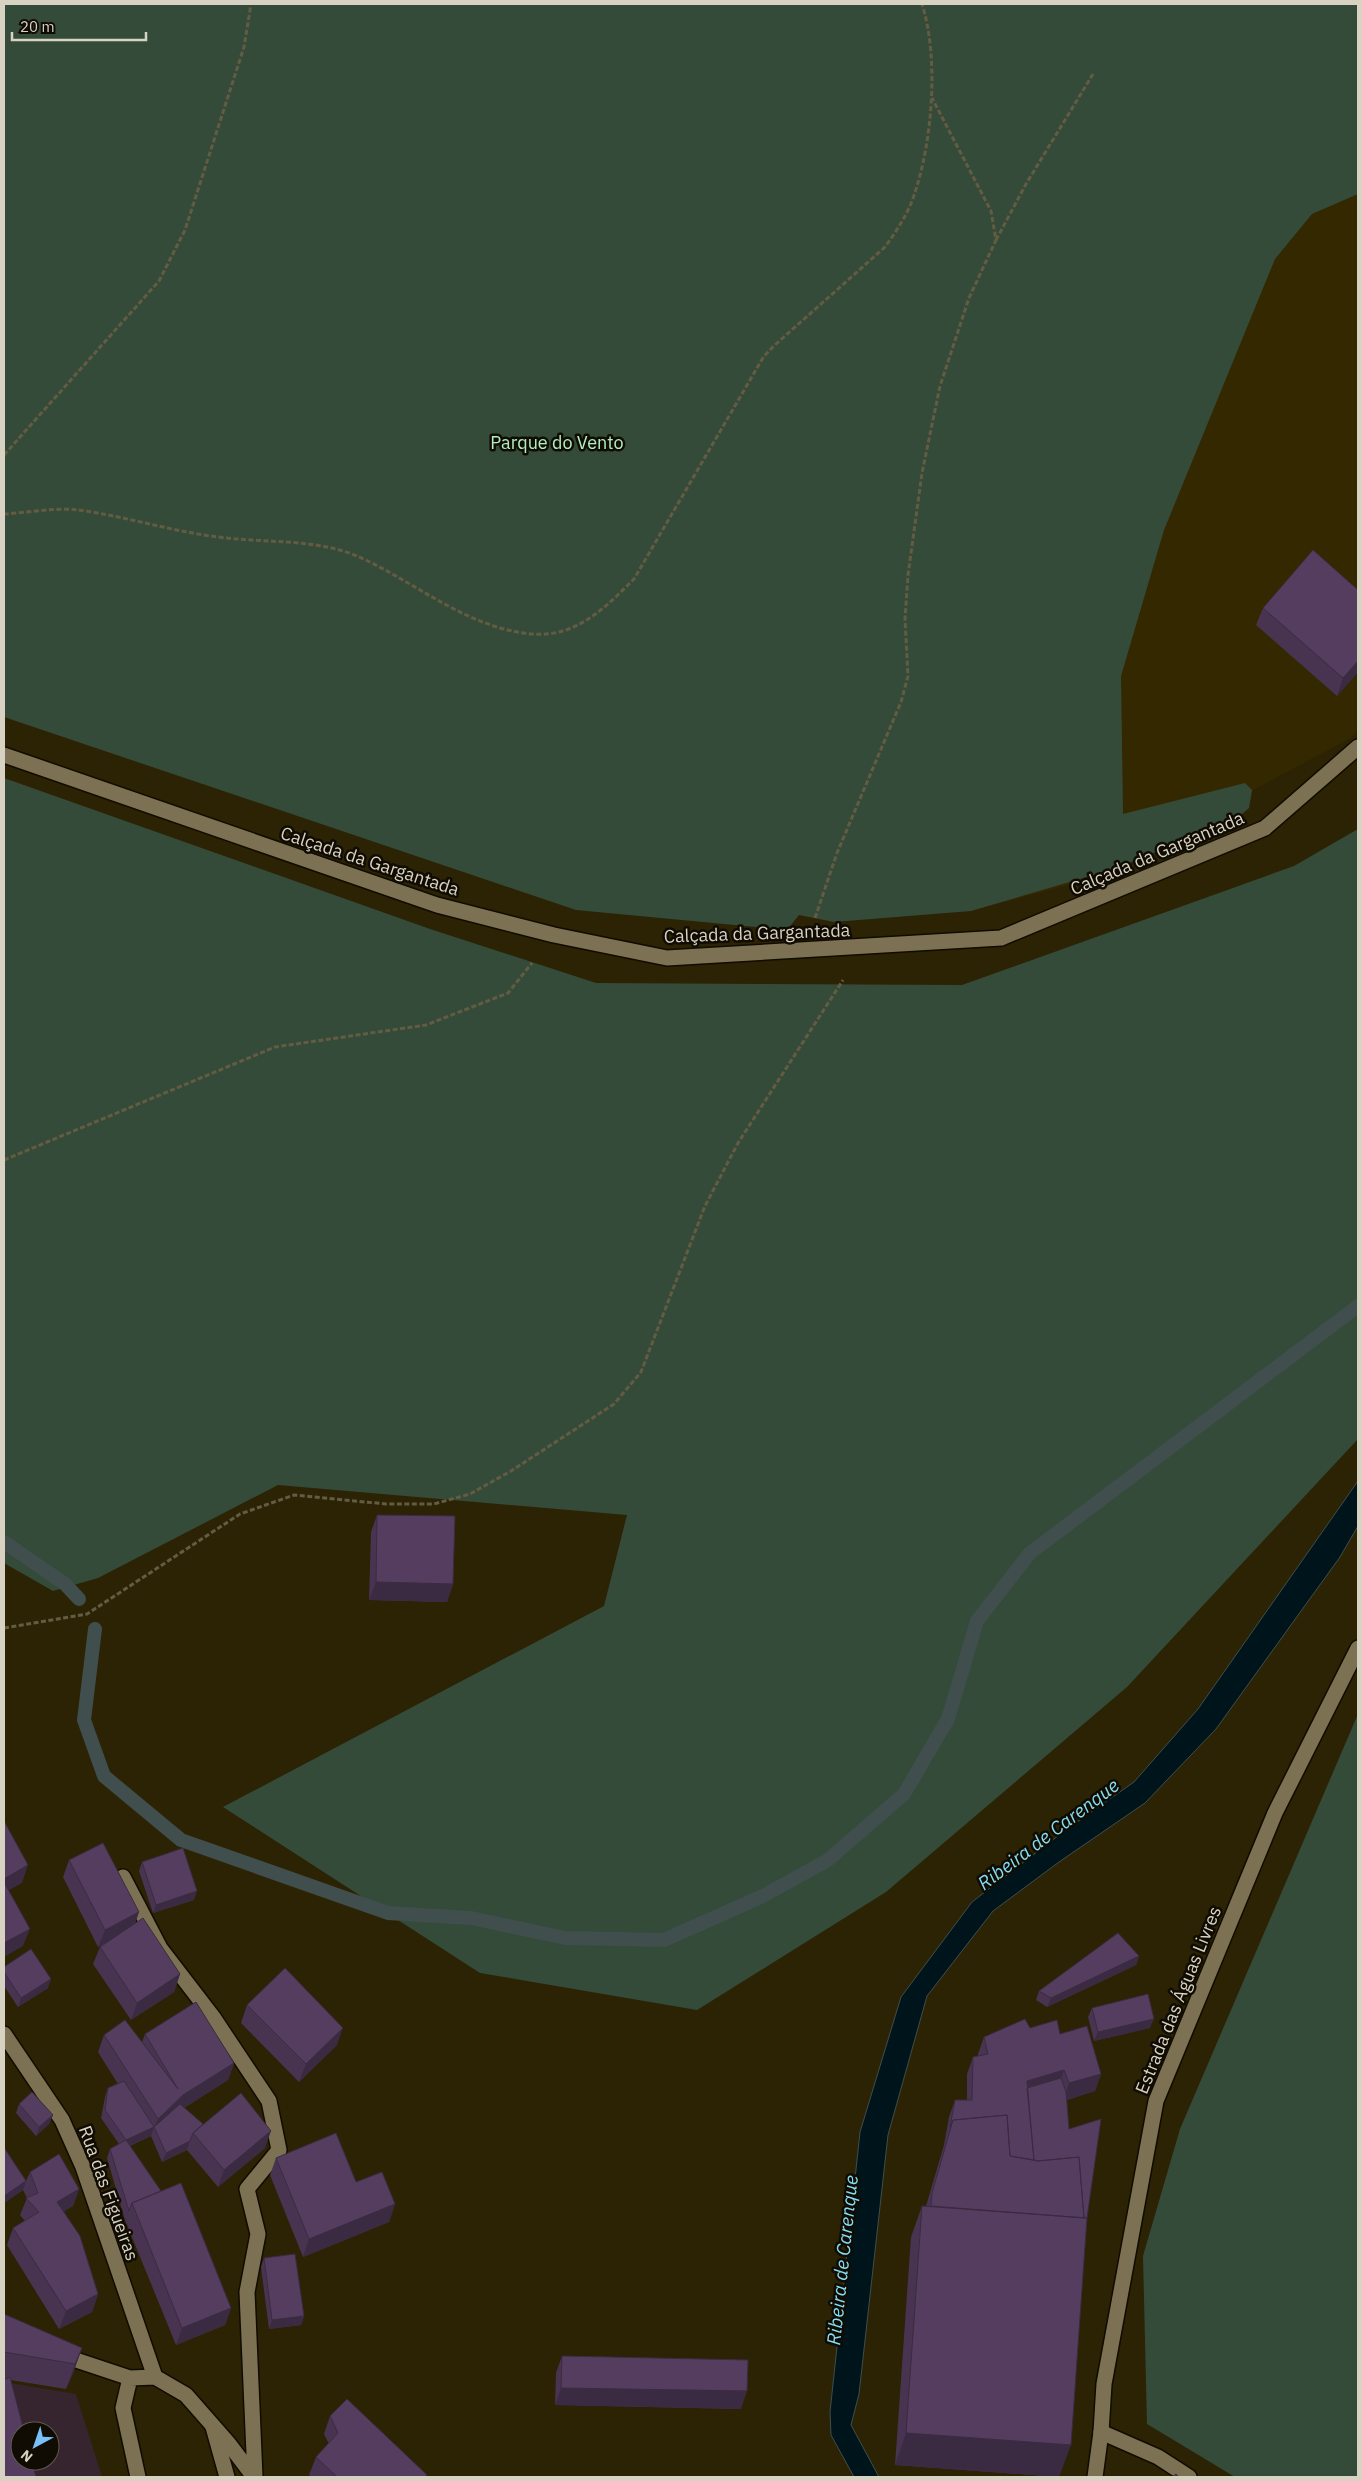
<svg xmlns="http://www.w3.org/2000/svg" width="1362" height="2481" viewBox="0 0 1362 2481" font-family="'IBM Plex Sans',sans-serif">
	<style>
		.built { fill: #332800 }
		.education { fill: #36252e; fill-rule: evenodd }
		.green { fill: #354b3a }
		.water { fill: #00151b; stroke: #404e4d }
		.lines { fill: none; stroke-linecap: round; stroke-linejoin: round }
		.stream { stroke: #404e4d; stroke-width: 14 }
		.service-casing { stroke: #120c00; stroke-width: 18 }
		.minor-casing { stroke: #120c00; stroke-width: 18 }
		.tertiary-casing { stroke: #120c00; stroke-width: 18 }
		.path { stroke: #635c42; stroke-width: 3; stroke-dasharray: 5 2.5; stroke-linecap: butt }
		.service { stroke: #7c7253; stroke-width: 15 }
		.minor { stroke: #7c7253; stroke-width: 15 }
		.tertiary { stroke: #7c7253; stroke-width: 15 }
		.wall { fill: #483451 }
		.shaded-wall { fill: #3b2b42 }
		.building { fill: #543d5e; stroke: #3b2b42 }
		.labels { text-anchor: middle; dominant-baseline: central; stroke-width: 5; stroke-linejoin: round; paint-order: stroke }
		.park-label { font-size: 18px; fill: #b0efc0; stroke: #100c03 }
		.street-label { font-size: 18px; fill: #d7d2c1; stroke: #100c03 }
		.water-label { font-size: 19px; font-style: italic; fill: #84ddf3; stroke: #100c03 }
	</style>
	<rect width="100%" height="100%" fill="#2b2304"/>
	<path class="built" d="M1358 94V730L1351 738 1253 790 1249 808 1236 819 1117 868 1069 885 971 911 942 694Z"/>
	<path class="education" d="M4 2382 76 2394 102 2477H4ZM20 2431H50V2461H20Z"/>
	<path class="green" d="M4 4H1358V194L1312 214 1275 259 1164 530 1121 676 1123 814 1245 783 1252 790 1249 808 1236 819 1117 868 971 911 834 922 799 915 787 930 576 910 4 717Z
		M4 778 430 929 596 983 962 985 1294 866 1358 829V1439L1127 1687 886 1892 697 2010 480 1973 223 1807 604 1606 627 1515 278 1485 98 1578 53 1591 4 1563Z
		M1358 1714V2477H1235L1147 2424 1143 2256 1180 2129Z"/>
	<path class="water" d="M1358 1481V1526L1340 1557 1216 1729 1145 1803 1059 1862 993 1911 927 1996 888 2135 859 2394 851 2425 879 2477H854L831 2435 830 2412 860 2132 901 1997 972 1902 1063 1832 1134 1782 1198 1709Z"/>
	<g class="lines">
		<path class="stream" d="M4 1542 65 1584 79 1599
			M95 1629 84 1720 104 1776 181 1840 388 1913 471 1918 565 1938 664 1940 763 1896 828 1860 904 1794 948 1719 977 1621 1030 1553 1358 1306"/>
		<defs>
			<path id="service" d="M213 2427 227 2477"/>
			<path id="minor" d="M4 755 437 905 554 935 667 958 1001 938 1265 828 1358 747
				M123 1877 160 1948 213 2017 269 2101 279 2150 247 2189 258 2234 247 2292 255 2477
				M4 2034 62 2120 83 2167 155 2377
				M58 2354 130 2378 155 2377 186 2395 229 2444 254 2477
				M130 2378 123 2408 138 2477
				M1101 2432 1158 2457 1189 2477"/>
			<path id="tertiary" d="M1095 2477 1101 2432 1104 2384 1156 2101 1275 1813 1358 1648"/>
		</defs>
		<use href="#service" class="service-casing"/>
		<use href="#minor" class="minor-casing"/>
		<use href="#tertiary" class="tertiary-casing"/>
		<path class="path" d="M996 240 1026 184 1093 74
			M4 455 159 281 185 230 244 47 251 4
			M4 514C26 513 57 507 79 510 129 517 177 533 227 538 270 543 317 539 357 556 416 582 466 628 532 634 576 638 606 607 634 579L764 356 776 344 884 248C894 235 903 221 910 206 932 152 940 60 922 4
			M815 918 837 853 901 702 908 676 905 619 908 575 922 473 940 386 969 298 996 240 991 211 932 98
			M4 1160 275 1047 426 1025 508 993 532 963
			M4 1628 87 1614 240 1514 294 1495 386 1504H434L470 1494 511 1471 614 1404 641 1372 705 1206 738 1143 843 980"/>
		<use href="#service" class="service"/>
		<use href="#minor" class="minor"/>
		<use href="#tertiary" class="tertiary"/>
	</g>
	<path class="wall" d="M1358 590V672L1337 696 1256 625 1263 608Z
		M377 1515 453 1584 447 1602 369 1600 371 1532Z
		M69 1860 139 1912 135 1923 180 1974 174 1992 131 2020 93 1964 100 1947 101 1945 98 1947 63 1877Z
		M142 1862 194 1900 153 1913 139 1871Z
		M1139 1956 1136 1965 1047 2007 1036 2000 1039 1991Z
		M4 1967 48 1988 18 2007 4 1986Z
		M247 2005 337 2045 299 2082 241 2023Z
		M1092 2008 1150 2028 1094 2041 1088 2017Z
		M1030 2028 1060 2034 1101 2074 1095 2091 1067 2100 1069 2129 1087 2218 1059 2477 895 2465 911 2237 922 2206H926L944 2145 949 2117 955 2100H967V2074L973 2057 978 2056V2054L984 2037Z
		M145 2034 234 2063 228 2080 184 2108 203 2124 265 2148 218 2187 187 2150 162 2162 151 2136 130 2146 231 2308 225 2325 176 2345 125 2220 107 2158 110 2149 119 2144 101 2118 105 2097 108 2088 118 2084 98 2052 104 2035 142 2042Z
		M19 2104 53 2115 49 2124 36 2136 16 2113Z
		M4 2150 26 2181 30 2172 79 2189 73 2206 64 2211 98 2294 92 2312 59 2329 7 2245 13 2228 25 2221 20 2215 27 2198 23 2190 4 2203Z
		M276 2158 395 2204 389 2222 303 2257 270 2175Z
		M264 2258 304 2316 301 2325 269 2329 261 2267Z
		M4 2314 82 2348 73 2373 66 2389 4 2379Z
		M562 2356 741 2409 555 2405 556 2373Z
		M330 2416 426 2477H312L309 2475 316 2457 329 2444 324 2434Z"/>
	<path class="shaded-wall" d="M1358 661V672L1337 696 1343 678Z
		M376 1582 453 1584 447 1602 369 1600Z
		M28 1865 22 1883 4 1893V1879Z
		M197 1891 194 1900 153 1913 156 1905Z
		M139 1912 133 1929 98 1947 105 1930Z
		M30 1929 23 1946 4 1957V1943Z
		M1139 1956 1136 1965 1047 2007 1051 1998Z
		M180 1974 174 1992 131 2020 137 2003Z
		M51 1979 48 1988 18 2007 21 1998Z
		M1154 2019 1150 2028 1094 2041 1098 2032Z
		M343 2028 337 2045 299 2082 306 2064Z
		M234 2063 228 2080 154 2127 151 2136 122 2149 126 2140 154 2127 158 2119 183 2095Z
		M1064 2070 1058 2087 1024 2097 1027 2081Z
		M1101 2074 1095 2091 1063 2101 1069 2083Z
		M53 2115 49 2124 36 2136 39 2127Z
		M271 2131 265 2148 218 2187 224 2170Z
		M190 2141 187 2150 162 2162 166 2153Z
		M26 2181 23 2190 4 2203V2196Z
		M79 2189 73 2206 51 2219 57 2202Z
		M395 2204 389 2222 303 2257 309 2239Z
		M98 2294 92 2312 59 2329 66 2311Z
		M231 2308 225 2325 176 2345 182 2328Z
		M304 2316 301 2325 269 2329 272 2320Z
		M82 2348 73 2373 66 2389 75 2364Z
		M561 2388 747 2391 741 2409 555 2405Z
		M906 2433 1071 2445 1059 2477 895 2465Z"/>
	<path class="building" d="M1313 550 1358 590V661L1343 678 1263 608Z
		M377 1515 455 1516 453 1584 376 1582Z
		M4 1821 28 1865 4 1879Z
		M103 1843 139 1912 105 1930 69 1860Z
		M183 1848 197 1891 156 1905 142 1862Z
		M4 1882 30 1929 4 1943Z
		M143 1918 180 1974 137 2003 100 1947Z
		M1118 1933 1139 1956 1051 1998 1039 1991Z
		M31 1949 51 1979 21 1998 4 1972V1967Z
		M285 1968 343 2028 306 2064 247 2005Z
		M1148 1994 1154 2019 1098 2032 1092 2008Z
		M196 2002 234 2063 183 2095 158 2119 104 2035 125 2020 178 2089 145 2034Z
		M1025 2019 1030 2028 1057 2020 1060 2034 1087 2026 1101 2074 1069 2083 1064 2070 1027 2081 1034 2160 1010 2156 1007 2115 953 2120 950 2127 955 2100H972L973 2057 988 2054 984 2037Z
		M1061 2078 1066 2092 1069 2129 1101 2119 1087 2218H1084L1079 2157 1038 2161 1034 2160 1027 2088Z
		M124 2081 154 2127 126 2140 161 2191 132 2203 129 2211 110 2149 126 2140 105 2110 108 2088Z
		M32 2092 53 2115 39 2127 19 2104Z
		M241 2093 271 2131 224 2170 193 2133Z
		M180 2104 203 2124 193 2133 190 2141 166 2153 154 2127Z
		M1007 2115 1010 2156 1038 2161 1079 2157 1084 2218 931 2206 932 2193 953 2120Z
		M336 2133 356 2182 382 2172 395 2204 309 2239 276 2158Z
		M5 2149 26 2181 4 2196V2150Z
		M59 2154 79 2189 57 2202 80 2236 98 2294 66 2311 13 2228 39 2212 26 2198 38 2193 30 2172Z
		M181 2183 231 2308 182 2328 132 2203Z
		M922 2206 1087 2218 1071 2445 906 2433Z
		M295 2254 304 2316 272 2320 264 2258Z
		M4 2314 82 2348 75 2364 4 2352Z
		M562 2356 748 2360 747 2391 561 2388Z
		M10 2377 24 2431H20V2461H32L36 2477H4V2380Z
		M347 2399 427 2475 424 2477H335L336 2476 316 2457 338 2433 330 2416Z
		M1176 2474 1179 2477H1172Z"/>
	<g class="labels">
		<g class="park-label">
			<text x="557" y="442">Parque do Vento</text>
		</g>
		<g class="street-label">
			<text transform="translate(1157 853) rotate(-23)">Calçada da Gargantada</text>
			<text transform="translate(370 861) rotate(18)">Calçada da Gargantada</text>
			<text transform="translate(757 933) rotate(-2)">Calçada da Gargantada</text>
			<text transform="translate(1178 2000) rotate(-68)">Estrada das Águas Livres</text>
			<text transform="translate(109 2193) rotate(70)">Rua das Figueiras</text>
		</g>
		<g class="water-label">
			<text transform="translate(1048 1834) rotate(-37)">Ribeira de Carenque</text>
			<text transform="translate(842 2260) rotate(-84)">Ribeira de Carenque</text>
		</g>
	</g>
	<rect width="1362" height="2481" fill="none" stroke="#d7d2c1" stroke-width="10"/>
	<g transform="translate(35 2446) rotate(220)"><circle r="24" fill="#100c03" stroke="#605b4f"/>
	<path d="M0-4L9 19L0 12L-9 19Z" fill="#79bff8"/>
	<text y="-8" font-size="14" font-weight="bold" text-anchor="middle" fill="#d7d2c1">N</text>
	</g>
	<path d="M12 32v8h134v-8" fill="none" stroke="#d7d2c1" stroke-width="2.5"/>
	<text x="20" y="32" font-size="15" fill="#d7d2c1" stroke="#100c03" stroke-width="4" paint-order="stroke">20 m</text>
</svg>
